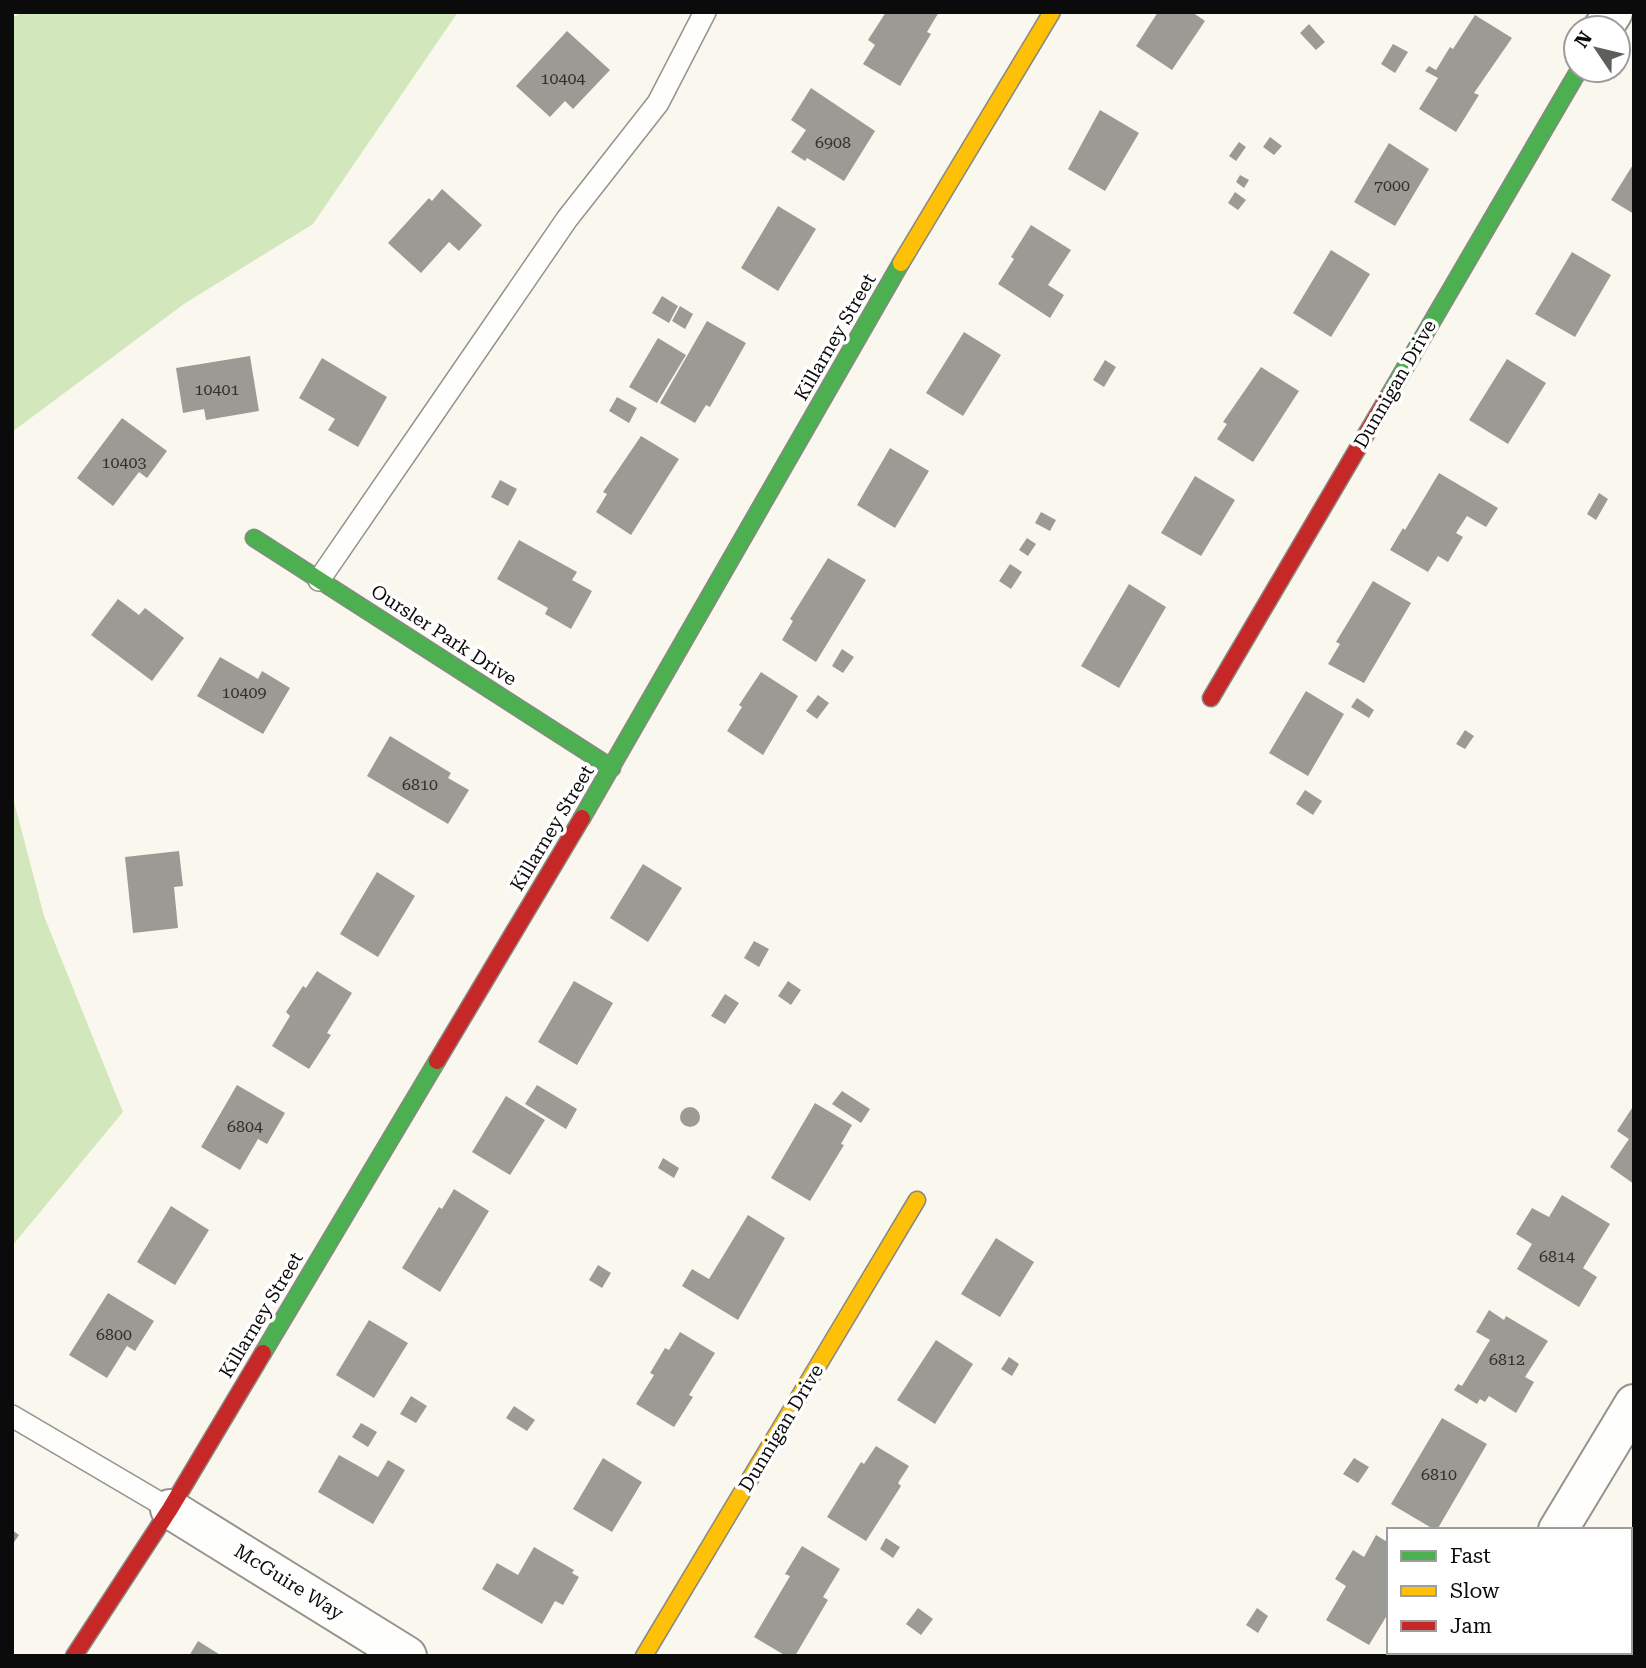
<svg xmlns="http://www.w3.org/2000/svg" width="1646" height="1668" viewBox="0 0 1646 1668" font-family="'Roboto Serif',serif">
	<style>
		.forest { fill: #d2e7bc }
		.building { fill: #9c9a95 }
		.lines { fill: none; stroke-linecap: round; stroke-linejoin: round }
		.lane-casing { stroke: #93928d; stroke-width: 24 }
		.street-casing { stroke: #93928d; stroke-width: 42 }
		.fast-casing { stroke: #898884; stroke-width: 19 }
		.slow-casing { stroke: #898884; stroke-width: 19 }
		.jam-casing { stroke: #898884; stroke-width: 19 }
		.lane { stroke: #fefefc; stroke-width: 21 }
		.street { stroke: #fefefc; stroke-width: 38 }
		.fast { stroke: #4caf50; stroke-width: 16 }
		.slow { stroke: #ffc107; stroke-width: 16 }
		.jam { stroke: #c62828; stroke-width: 16 }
		.labels { text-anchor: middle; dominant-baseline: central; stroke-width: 7; stroke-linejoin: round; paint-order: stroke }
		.number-label { font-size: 16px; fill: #2f2f2e }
		.street-label { font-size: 19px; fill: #0b0b0b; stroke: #fff }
	</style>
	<rect width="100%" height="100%" fill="#faf8ee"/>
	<path class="forest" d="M23 12H458L313 224 184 304 12 432V18Z
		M12 794 44 916 123 1112 12 1246Z"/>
	<path class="building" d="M886 12H939L927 32 931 34 900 86 863 64 875 45 868 40Z
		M1158 12H1192L1205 21 1172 70 1136 46Z
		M1475 15 1512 38 1474 93 1479 95 1456 132 1419 109 1438 78 1425 71 1429 66 1436 70 1450 47 1453 49Z
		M1309 24 1325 42 1316 50 1300 33Z
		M567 31 610 70 573 109 565 101 550 117 516 86Z
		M1393 44 1408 52 1395 73 1381 64Z
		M811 88 875 131 844 181 807 158 805 161 791 152 806 130 791 120Z
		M1100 110 1139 133 1105 191 1068 169Z
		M1270 137 1282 146 1274 155 1263 147Z
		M1239 142 1246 147 1236 161 1229 156Z
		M1389 143 1429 169 1395 226 1354 202Z
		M1634 163V214L1611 200Z
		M1240 175 1249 180 1244 188 1236 182Z
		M442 189 482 225 459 251 449 242 421 273 388 243 429 198 432 201Z
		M1235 192 1246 200 1238 210 1228 203Z
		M778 206 816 229 778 291 741 268Z
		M1031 225 1071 250 1048 285 1064 295 1050 318 998 284 1014 259 1011 257Z
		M1331 250 1370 274 1331 337 1293 313Z
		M1572 252 1611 275 1575 337 1535 314Z
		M662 296 678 306 669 323 652 313Z
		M680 306 693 314 685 329 672 321Z
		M707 321 746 343 710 407 706 405 695 423 660 403Z
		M964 332 1001 355 963 416 926 393Z
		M658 338 686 355 657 403 629 387Z
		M250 356 259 411 206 420 204 409 183 413 176 368Z
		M322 358 387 397 358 447 328 430 335 419 299 398Z
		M1507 359 1546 383 1508 444 1469 420Z
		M1105 360 1116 367 1104 387 1093 380Z
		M1261 367 1299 391 1253 462 1217 439 1227 424 1223 422Z
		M617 397 637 408 629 423 609 411Z
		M122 418 167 451 147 478 139 472 113 506 77 478Z
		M641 436 679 459 631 535 596 512 607 494 603 492Z
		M890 448 929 471 895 528 857 505Z
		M1439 473 1498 508 1486 527 1467 516 1456 533 1463 537 1448 562 1438 556 1428 572 1390 550 1403 528 1405 530Z
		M1195 476 1235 500 1201 556 1161 533Z
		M500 480 517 489 508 506 491 497Z
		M1599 493 1608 499 1596 520 1587 514Z
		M1041 512 1056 520 1050 531 1035 523Z
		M1027 538 1036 544 1028 556 1019 550Z
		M519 540 577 572 572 580 592 591 571 629 545 614 548 608 497 579Z
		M828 558 866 580 816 662 782 640 793 621 790 619Z
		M1010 564 1022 572 1011 589 999 581Z
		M1373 581 1411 603 1364 683 1328 664 1340 644 1336 642Z
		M1129 584 1166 607 1119 688 1081 666Z
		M118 599 139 615 145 608 184 638 152 681 91 635Z
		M842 649 854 657 843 673 832 666Z
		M220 657 258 679 262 671 290 688 263 734 197 696Z
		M761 672 798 696 763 755 727 731 742 707 739 705Z
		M1306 691 1344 714 1308 776 1269 753Z
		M818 695 829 703 817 719 806 711Z
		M1357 698 1374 710 1369 718 1351 707Z
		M1465 730 1474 736 1465 749 1456 744Z
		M390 736 451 773 448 778 469 790 448 824 367 776Z
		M1305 790 1322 801 1313 815 1296 804Z
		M179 851 183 886 174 887 178 928 133 933 125 857Z
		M643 864 682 888 648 942 610 918Z
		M377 872 415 896 378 957 340 934Z
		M754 941 769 949 759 967 744 958Z
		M317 971 352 993 327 1033 331 1035 309 1069 272 1046 290 1016 286 1012 303 986 306 988Z
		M574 981 613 1003 577 1065 538 1042Z
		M788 981 801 990 791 1005 778 996Z
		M725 994 739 1003 725 1024 711 1016Z
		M237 1085 285 1113 267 1144 258 1139 240 1170 201 1147Z
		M537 1085 577 1109 566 1129 525 1104Z
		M842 1091 870 1109 861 1123 832 1104Z
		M506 1096 545 1120 510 1175 472 1152Z
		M815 1103 852 1125 841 1144 844 1145 810 1201 771 1178Z
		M1634 1105V1184L1610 1167 1629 1139 1617 1131Z
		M680 1117a10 10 0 1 1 20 0a10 10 0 1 1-20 0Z
		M663 1158 679 1168 674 1178 658 1168Z
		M454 1189 489 1211 440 1292 402 1268 439 1207 442 1209Z
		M1562 1195 1610 1224 1583 1268 1597 1277 1579 1307 1517 1269 1532 1244 1516 1234 1532 1208 1549 1217Z
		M171 1206 209 1230 175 1285 137 1262Z
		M748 1215 785 1238 738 1320 682 1286 692 1269 709 1279Z
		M996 1238 1034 1262 1000 1317 961 1294Z
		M598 1265 611 1273 602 1288 589 1280Z
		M108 1293 154 1321 135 1351 127 1346 107 1378 69 1355Z
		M1489 1310 1504 1320 1506 1316 1548 1341 1525 1377 1534 1382 1516 1413 1489 1396 1485 1402 1480 1399 1477 1404 1454 1390 1458 1384 1462 1386 1490 1340 1476 1332Z
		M369 1320 408 1343 374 1398 336 1375Z
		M680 1332 715 1353 689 1395 693 1397 674 1427 636 1404 654 1375 650 1373 665 1348 669 1350Z
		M936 1340 973 1364 935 1424 897 1400Z
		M1009 1357 1019 1364 1012 1376 1001 1369Z
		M411 1396 427 1406 416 1423 400 1414Z
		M514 1406 535 1420 527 1431 506 1418Z
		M1442 1418 1487 1444 1437 1530H1435L1391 1504Z
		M361 1423 377 1432 368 1447 352 1437Z
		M876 1446 909 1466 898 1483 901 1486 866 1541 827 1517 861 1462 864 1464Z
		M339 1455 378 1477 388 1460 405 1470 373 1524 318 1492Z
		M603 1458 642 1482 612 1532 573 1509Z
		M1354 1458 1369 1467 1358 1483 1343 1474Z
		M12 1530 19 1535 12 1545Z
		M1376 1535 1389 1543V1612L1369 1645 1326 1620 1346 1586 1335 1579 1353 1550 1364 1557Z
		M886 1538 900 1547 893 1558 880 1549Z
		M802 1546 840 1569 823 1597 828 1600 795 1656H786L754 1637 790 1576 785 1574Z
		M534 1547 574 1570 572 1573 579 1577 563 1605 555 1601 542 1624 482 1589 497 1563 518 1575Z
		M1630 1600 1634 1602V1656H1573L1575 1652H1630Z
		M918 1608 933 1619 921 1635 906 1624Z
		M1257 1608 1268 1616 1258 1633 1246 1625Z
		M198 1641 222 1656H189Z"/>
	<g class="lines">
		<defs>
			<path id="lane" d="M319 580 567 219 658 103 705 12
				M12 1416 170 1509"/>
			<path id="street" d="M1603 28 1613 12
				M170 1509 407 1656
				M1558 1530 1634 1404
				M1481 1656 1484 1652"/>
			<path id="fast" d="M1388 397 1579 70
				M254 538 612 768
				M582 818 901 263
				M263 1353 437 1061"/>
			<path id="slow" d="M901 263 1052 12
				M644 1656 917 1200"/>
			<path id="jam" d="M1211 698 1388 397
				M437 1061 582 818
				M74 1656 170 1509 263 1353"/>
		</defs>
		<use href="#lane" class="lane-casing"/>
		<use href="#street" class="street-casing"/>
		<use href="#fast" class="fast-casing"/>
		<use href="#slow" class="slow-casing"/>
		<use href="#jam" class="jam-casing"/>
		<use href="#lane" class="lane"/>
		<use href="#street" class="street"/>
		<use href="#fast" class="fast"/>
		<use href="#slow" class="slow"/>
		<use href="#jam" class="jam"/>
	</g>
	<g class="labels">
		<g class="number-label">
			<text x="563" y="78">10404</text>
			<text x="833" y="142">6908</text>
			<text x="1392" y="185">7000</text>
			<text x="217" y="389">10401</text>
			<text x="124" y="462">10403</text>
			<text x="244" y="692">10409</text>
			<text x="420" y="784">6810</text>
			<text x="245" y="1126">6804</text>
			<text x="1557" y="1256">6814</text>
			<text x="114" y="1334">6800</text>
			<text x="1507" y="1359">6812</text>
			<text x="1439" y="1474">6810</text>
		</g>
		<g class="street-label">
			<text transform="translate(835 337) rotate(-60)">Killarney Street</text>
			<text transform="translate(1395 384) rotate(-60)">Dunnigan Drive</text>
			<text transform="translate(444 635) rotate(33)">Oursler Park Drive</text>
			<text transform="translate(552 828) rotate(-59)">Killarney Street</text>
			<text transform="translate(261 1315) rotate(-59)">Killarney Street</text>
			<text transform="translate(781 1428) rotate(-59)">Dunnigan Drive</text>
			<text transform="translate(289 1582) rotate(32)">McGuire Way</text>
		</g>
	</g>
	<rect width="1646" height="1668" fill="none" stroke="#0b0b0b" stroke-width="28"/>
	<rect x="1387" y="1528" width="245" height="126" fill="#ffffff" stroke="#9d9d9d" stroke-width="2"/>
	<rect x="1401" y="1551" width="35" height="10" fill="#4caf50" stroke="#9d9d9d" stroke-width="2"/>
	<text x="1450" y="1563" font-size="21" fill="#0b0b0b">Fast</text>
	<rect x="1401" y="1586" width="35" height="10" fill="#ffc107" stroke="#9d9d9d" stroke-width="2"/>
	<text x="1450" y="1598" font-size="21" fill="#0b0b0b">Slow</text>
	<rect x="1401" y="1621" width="35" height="10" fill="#c62828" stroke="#9d9d9d" stroke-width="2"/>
	<text x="1450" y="1633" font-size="21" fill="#0b0b0b">Jam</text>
	<g transform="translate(1597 49) rotate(305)"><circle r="33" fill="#ffffff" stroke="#9d9d9d" stroke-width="2"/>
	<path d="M0-5L12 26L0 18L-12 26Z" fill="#5f5e5a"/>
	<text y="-10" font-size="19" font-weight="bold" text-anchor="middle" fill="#0b0b0b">N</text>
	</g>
</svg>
